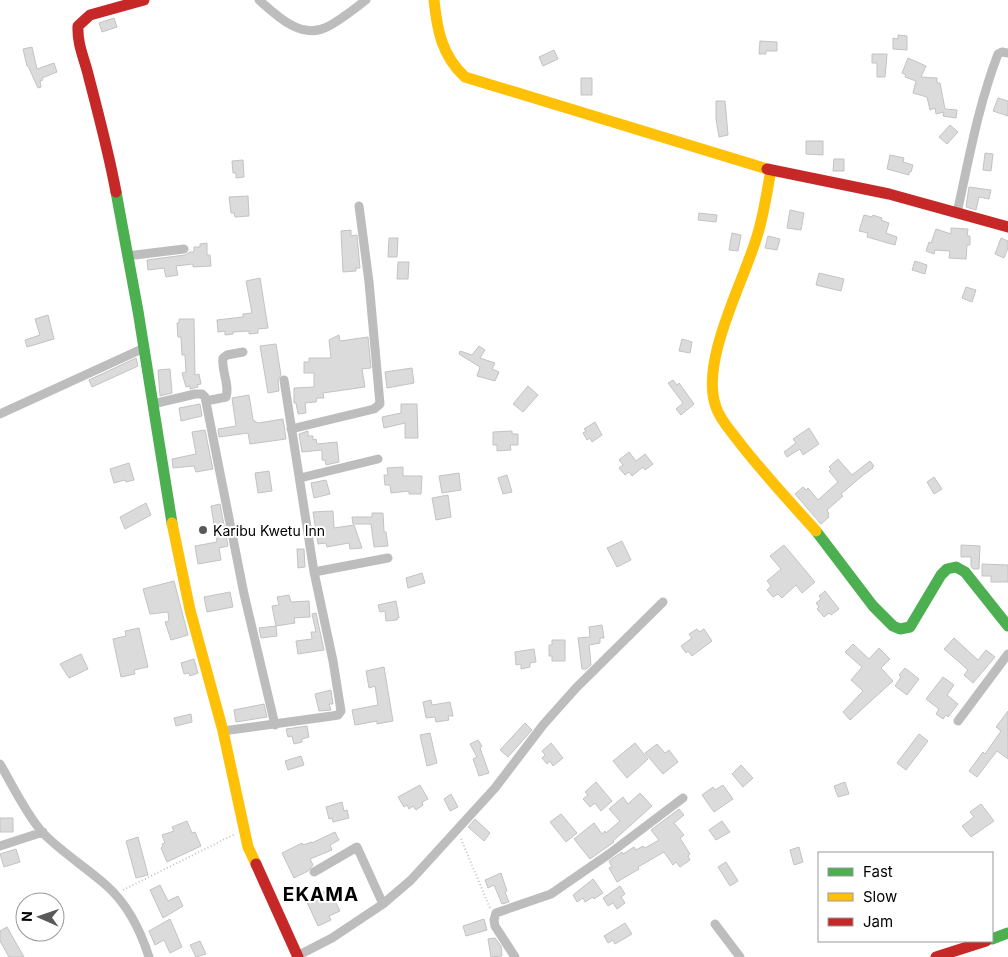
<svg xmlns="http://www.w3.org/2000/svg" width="1008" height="957" viewBox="0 0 1008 957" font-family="Inter,sans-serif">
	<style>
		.building { fill: #dbdbdb; stroke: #c3c3c3 }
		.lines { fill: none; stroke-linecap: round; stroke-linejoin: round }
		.path { stroke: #c2c2c2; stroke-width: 2; stroke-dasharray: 1 2.5; stroke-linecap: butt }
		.street { stroke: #bdbdbd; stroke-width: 9 }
		.fast { stroke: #4caf50; stroke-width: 11 }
		.slow { stroke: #ffc107; stroke-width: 11 }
		.jam { stroke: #c62828; stroke-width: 11 }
		.poi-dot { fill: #595959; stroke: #fff; stroke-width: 2 }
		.labels { text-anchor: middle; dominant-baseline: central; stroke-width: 4; stroke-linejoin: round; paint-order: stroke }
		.poi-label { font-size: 14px; fill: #000; stroke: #fff; text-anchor: start }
		.district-label { font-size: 19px; font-weight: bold; letter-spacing: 1px; fill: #000; stroke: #fff }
	</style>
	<rect width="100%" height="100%" fill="#fff"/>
	<path class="building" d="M114 18 117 27 102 32 99 23Z
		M898 35 907 36V50L893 49V38L898 39Z
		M760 41 777 42V51H766V54H759Z
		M32 47 37 69 54 63 57 72 42 78 43 80 40 81 41 87 38 88 28 66H27L23 49Z
		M554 50 558 59 543 66 539 57Z
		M872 54H887L885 77H877V63H872Z
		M908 58 926 66 921 77 937 78V83H940L945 109 957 110 956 118 943 116 944 112 936 114 935 108 930 110 927 97 913 93 916 81 905 77 906 75 902 73Z
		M581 78H592V95H581Z
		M998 98 1008 101V116L993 111Z
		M716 101H725L728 135 719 137 716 119Z
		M950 125 958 132 947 144 939 137Z
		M806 141H823V155L806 154Z
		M985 153 993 154 991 171 983 170Z
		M890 155 904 158 903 162 913 165 911 172H909V175L887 169Z
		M834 159H844V171H833Z
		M243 160 244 177 236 178V173H233L232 161Z
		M969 187 991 190 989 199 979 197 976 210 966 207Z
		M248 196 249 216 235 217 234 213H231L229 197Z
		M790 210 804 213 801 230 787 228Z
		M699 213 717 215 716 222 698 220Z
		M864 215 872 217 873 215 882 218 881 220 889 223 886 233 897 237 895 245 867 237 868 233 859 231Z
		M951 228 968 229 967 236H970V245H967L966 259 949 258 950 251 935 250 934 254 926 251 929 242 931 243 936 229 951 234Z
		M351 230V236L357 235 360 268H356V271L343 272 341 231Z
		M732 233 741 235 738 251 729 250Z
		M768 236 780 239 777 250 765 248Z
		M389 238H398L397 257H388Z
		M1001 238 1008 241V248L1004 258 995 254Z
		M207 243V255H210L211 266 193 267V264L176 266 178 275 166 277 164 268 148 270 147 260 185 255 190 252H194V247H200V244Z
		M915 261 927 265 925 274 912 270Z
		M398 262H409L408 279H397Z
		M819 273 844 279 841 291 816 285Z
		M260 278 268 328 258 329V333L249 334V331L233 332V334L225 335V331L218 332 217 320 243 317V314L252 313 246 281Z
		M966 287 976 290 972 302 962 298Z
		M48 315 54 339 27 347 25 340 40 335 35 319Z
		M179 319H194L195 375 199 374 201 384 197 385 198 387 190 389V386L186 387 182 373 186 372 185 355H182L181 337H178L177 323H179Z
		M339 335 340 341 368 337 371 368 362 369 365 387 323 393 324 398H317L316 402 305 403 306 413 298 414 296 403H294V388L314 387V373H304V362H309V358H331L329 340Z
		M682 339 692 342 690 353 679 351Z
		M276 344 281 375 278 380 279 391 268 393 260 346Z
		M479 346 485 350 480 358 495 363 492 369 499 372 495 381 477 376 480 367 459 354 460 351 472 355Z
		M136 358 138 366 92 387 89 380Z
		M412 368 414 383 387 388 385 372Z
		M170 369 172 393 160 396 158 370Z
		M673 380 677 385 679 383 694 404 681 415 676 409 683 403 668 383Z
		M528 386 538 395 523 412 513 404Z
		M249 395 253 420 258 423 283 419 286 439 250 444 248 433 219 437 218 429 236 426 232 398Z
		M200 404 202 416 181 421 179 408Z
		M401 404H417L418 438H405V423L384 428 382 417 401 413Z
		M595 422 602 435 592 442 590 438 587 440 583 433 586 431 584 429Z
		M809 428 819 444 803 455 800 449 787 457 784 452 796 443 793 439Z
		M205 430 213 469 196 472 194 466 173 468 172 459 196 454 192 432Z
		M308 431V436H313V440L316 439 317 444 337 442 339 462 326 465 325 460H322V450L302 452 299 434Z
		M512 431V434H518V445H510L511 450 497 451V445H493V432Z
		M629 452 636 461 645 454 653 464 645 470 643 467 632 476 629 472 625 475 619 468 623 465 619 460Z
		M838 459 852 475 870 461 874 466 872 467 873 468 862 476 841 494 843 496 827 510 829 514 828 515 829 517 821 524 795 494 803 487 806 490 808 488 818 500 838 482 829 471 831 469 829 467Z
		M129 463 134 480 126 482 125 480 114 483 110 469Z
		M403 467V476H422L421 494H409V491L391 493 390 485H385L384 475H388L387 468Z
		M269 471 272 491 258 493 255 473Z
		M459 473 461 490 442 493 439 476Z
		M507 475 512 492 503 494 498 478Z
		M934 477 942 489 934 494 927 482Z
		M326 480 330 494 314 498 311 483Z
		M448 495 451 517 436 520 432 498Z
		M146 503 151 515 125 529 120 517Z
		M220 504 228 546 219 548 221 560 198 564 195 546 217 542 211 506Z
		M333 511 334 528 354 525 362 548 350 549 349 543 327 547 326 543 318 544 313 512Z
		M372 513H383L384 532H386L388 546 374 547 371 524H353L352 517H372Z
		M622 541 631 560 617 567 607 548Z
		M784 545 815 582 802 593 796 585 782 598 778 594 773 597 767 590 771 586 767 581 781 569 770 556Z
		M961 545 980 546 979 569H973L971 566V557H961Z
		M297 549H304L305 567 298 568Z
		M982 564 1008 565V582H991V576H982Z
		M422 573 425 583 408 588 406 578Z
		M174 581 188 635 171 640 165 622 169 621 168 612 150 614 143 589Z
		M825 591 839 609 831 615 829 613 824 617 817 609 819 607 816 603 821 599 819 596Z
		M230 592 233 607 207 612 204 597Z
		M289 595 291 602 309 601 310 617 294 618 295 623 276 626 272 606 279 605 277 597Z
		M396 601 399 618H397V620L386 621 385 611 380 612 378 605Z
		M316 613 324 650 298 654 296 641 312 639 311 632H316L312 614Z
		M602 625 604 638H600V643L589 645 591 665 586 669H582L578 638 590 637 589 627Z
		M276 626 277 636 261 638 259 628Z
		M139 628 148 667 134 670 135 674 121 677 113 639 126 636 125 631Z
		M697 629 699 632 704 629 712 641 692 656 688 651 686 653 681 646 692 638 689 634Z
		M954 638 978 660 986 650 995 657 973 683 964 675 968 670 944 649Z
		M552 640H565V661H552V656H549V645H552Z
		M853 644 869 659 879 648 890 659 881 668 893 681 850 720 843 712 863 691 851 680 862 667 845 652Z
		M534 649 536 662 530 663V667L521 669V664L516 665 515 652Z
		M81 654 88 669 69 678 60 664Z
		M194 659 198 673 190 676 189 673 184 674 181 663Z
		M384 667 393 721 377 724V721L355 725 352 710 378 705 375 686 369 688 366 671Z
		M905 668 919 679 907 695 895 686 901 677 899 675Z
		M943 677 954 685 947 695 958 704 948 717 946 715 943 719 936 714 939 709 926 699Z
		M331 690 333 704H329L331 710 319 711 315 694Z
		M431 700 432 705 450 702 453 716H448L449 720 436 722 435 717 426 718 423 702Z
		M264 704 267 717 236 722 234 710Z
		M1008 711V759L997 751 977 777 969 771 983 752 985 754 1001 731 996 727Z
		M191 714 192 722 176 726 174 718Z
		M525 723 532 730 508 757 500 750Z
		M307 726 309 737 302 739V742L294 744 292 736 288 737 286 729Z
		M430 733 437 763 427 766 420 735Z
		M919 734 928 741 906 770 897 763Z
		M478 740 482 746 480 748 489 773 479 776 473 759 477 757 470 744Z
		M551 743 563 758 553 766 550 761 547 764 542 758 545 755 542 751Z
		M635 743 648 759 627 778 613 761Z
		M657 744 665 753 669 750 678 762 663 774 645 753Z
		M301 756 304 765 288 770 285 761Z
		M741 765 753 778 743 787 732 774Z
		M596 782 612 801 601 811 595 803 590 807 583 799 588 795 585 792Z
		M845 782 849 794 838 797 834 786Z
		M420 785 428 799 422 802 423 805 416 810 413 806 409 809 407 805 404 807 398 797Z
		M723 785 733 799 714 812 702 795 713 787 715 790Z
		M640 793 652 806 613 841 614 842 590 859 574 839 594 823 602 834 605 831 606 833 620 821 609 809 623 797 628 804Z
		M451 794 458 807 450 811 444 799Z
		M342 802 344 811 347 810 349 818 333 822 332 818 329 819 326 807Z
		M981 804 994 821 971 837 962 826 974 817 970 812Z
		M679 809 684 815 674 823 684 835 680 838 690 854 688 856 690 860 680 867 676 862 673 865 664 852 638 867 639 869 617 882 609 868 612 867 609 861 622 852 623 854 634 847 636 850 643 846 645 848 659 840 651 830Z
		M561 814 577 833 566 842 550 822Z
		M0 818H13V832H0Z
		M475 819 490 833 484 841 468 827Z
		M187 821 192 833 195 832 201 846 167 862 161 848 163 846 162 844 165 843 162 835 174 831 172 827Z
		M722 821 730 832 716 840 709 830Z
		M335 832 339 840 330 845 332 850 310 859 313 865 308 871 294 878 282 853 302 843 303 845 312 842V843Z
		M138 837 148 875 136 878 126 841Z
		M799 847 803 862 794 865 790 850Z
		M16 849 20 862 4 867 0 854Z
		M726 862 738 881 730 886 718 867Z
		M501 873 507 891 505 892 509 902 502 904 494 885 488 888 485 880Z
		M593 879 603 893 594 899 593 897 585 902 583 898 577 902 573 895Z
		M160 885 168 901 178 896 183 906 163 918 150 890Z
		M620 886 625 894 621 897 625 903 617 909 613 903 608 906 603 898Z
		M329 889 340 911 329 916 331 920 318 926 306 900Z
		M170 919 182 947 170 953 164 940 155 945 149 931Z
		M484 919 487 930 466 936 463 926Z
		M625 923 632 934 615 944 613 940 608 943 604 936Z
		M7 927 16 943 24 957H9L0 941V931Z
		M495 938 501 946 502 956 491 957 488 939Z
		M200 941 206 954 196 957 190 945Z"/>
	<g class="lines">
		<path class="path" d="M461 839 490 908
			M123 890 235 834"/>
		<path class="street" d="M259 0C277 16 301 40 327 27 341 20 354 9 366 0
			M957 213C969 159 978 106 998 54L1002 52 1008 53
			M127 256 184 249
			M206 401 226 397C230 385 221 370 223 358L227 355 243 352
			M153 404 195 394H202L205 397 244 594 275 725
			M0 414 144 348
			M291 429 374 409 380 404 369 282 359 206
			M300 478 378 459
			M314 572 388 558
			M958 721 1008 654
			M223 731 332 716 338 715 341 711 333 661 314 572 284 380
			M0 764C13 786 25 812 42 832 61 852 86 867 107 886 127 904 141 932 149 957
			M0 846 43 832
			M314 872 357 847 383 904
			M715 924 740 957
			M297 956 332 938 383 904 411 880 495 788 543 725 576 688 663 602
			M515 957 495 926 494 920 496 913 551 894 609 854 683 798"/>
		<path class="fast" d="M116 192 138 311 172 523
			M816 531 873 606 893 626 900 629 910 627 941 575 947 569 956 567 965 572 1008 626
			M992 939 1008 933"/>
		<path class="slow" d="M434 0C437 30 442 56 465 77L767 169
			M771 170C767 191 764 213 758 233 745 280 699 361 716 407 720 420 731 431 739 442 763 473 790 502 816 531
			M172 523 190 610 223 731 248 847 256 864"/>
		<path class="jam" d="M767 169 889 194 1008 227
			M116 192C109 154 99 116 89 78 85 60 77 45 78 26L90 15 144 0
			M256 864 298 957
			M936 957 986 941"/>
	</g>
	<circle class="poi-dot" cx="203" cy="530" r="5"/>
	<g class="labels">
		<g class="poi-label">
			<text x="213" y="530">Karibu Kwetu Inn</text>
		</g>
		<g class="district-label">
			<text x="321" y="894">EKAMA</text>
		</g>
	</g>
	<rect x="818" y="852" width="175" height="90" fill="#ffffff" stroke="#999999"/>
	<rect x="828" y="868" width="25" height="8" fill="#4caf50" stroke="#999999"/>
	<text x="863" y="877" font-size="15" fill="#000000">Fast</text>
	<rect x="828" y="893" width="25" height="8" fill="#ffc107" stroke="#999999"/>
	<text x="863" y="902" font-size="15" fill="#000000">Slow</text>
	<rect x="828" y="918" width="25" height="8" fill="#c62828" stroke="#999999"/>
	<text x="863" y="927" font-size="15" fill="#000000">Jam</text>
	<g transform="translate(40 917) rotate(272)"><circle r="24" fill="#ffffff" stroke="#999999"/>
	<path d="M0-4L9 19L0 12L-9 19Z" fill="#595959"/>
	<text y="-8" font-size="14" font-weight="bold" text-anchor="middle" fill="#000000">N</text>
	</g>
</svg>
